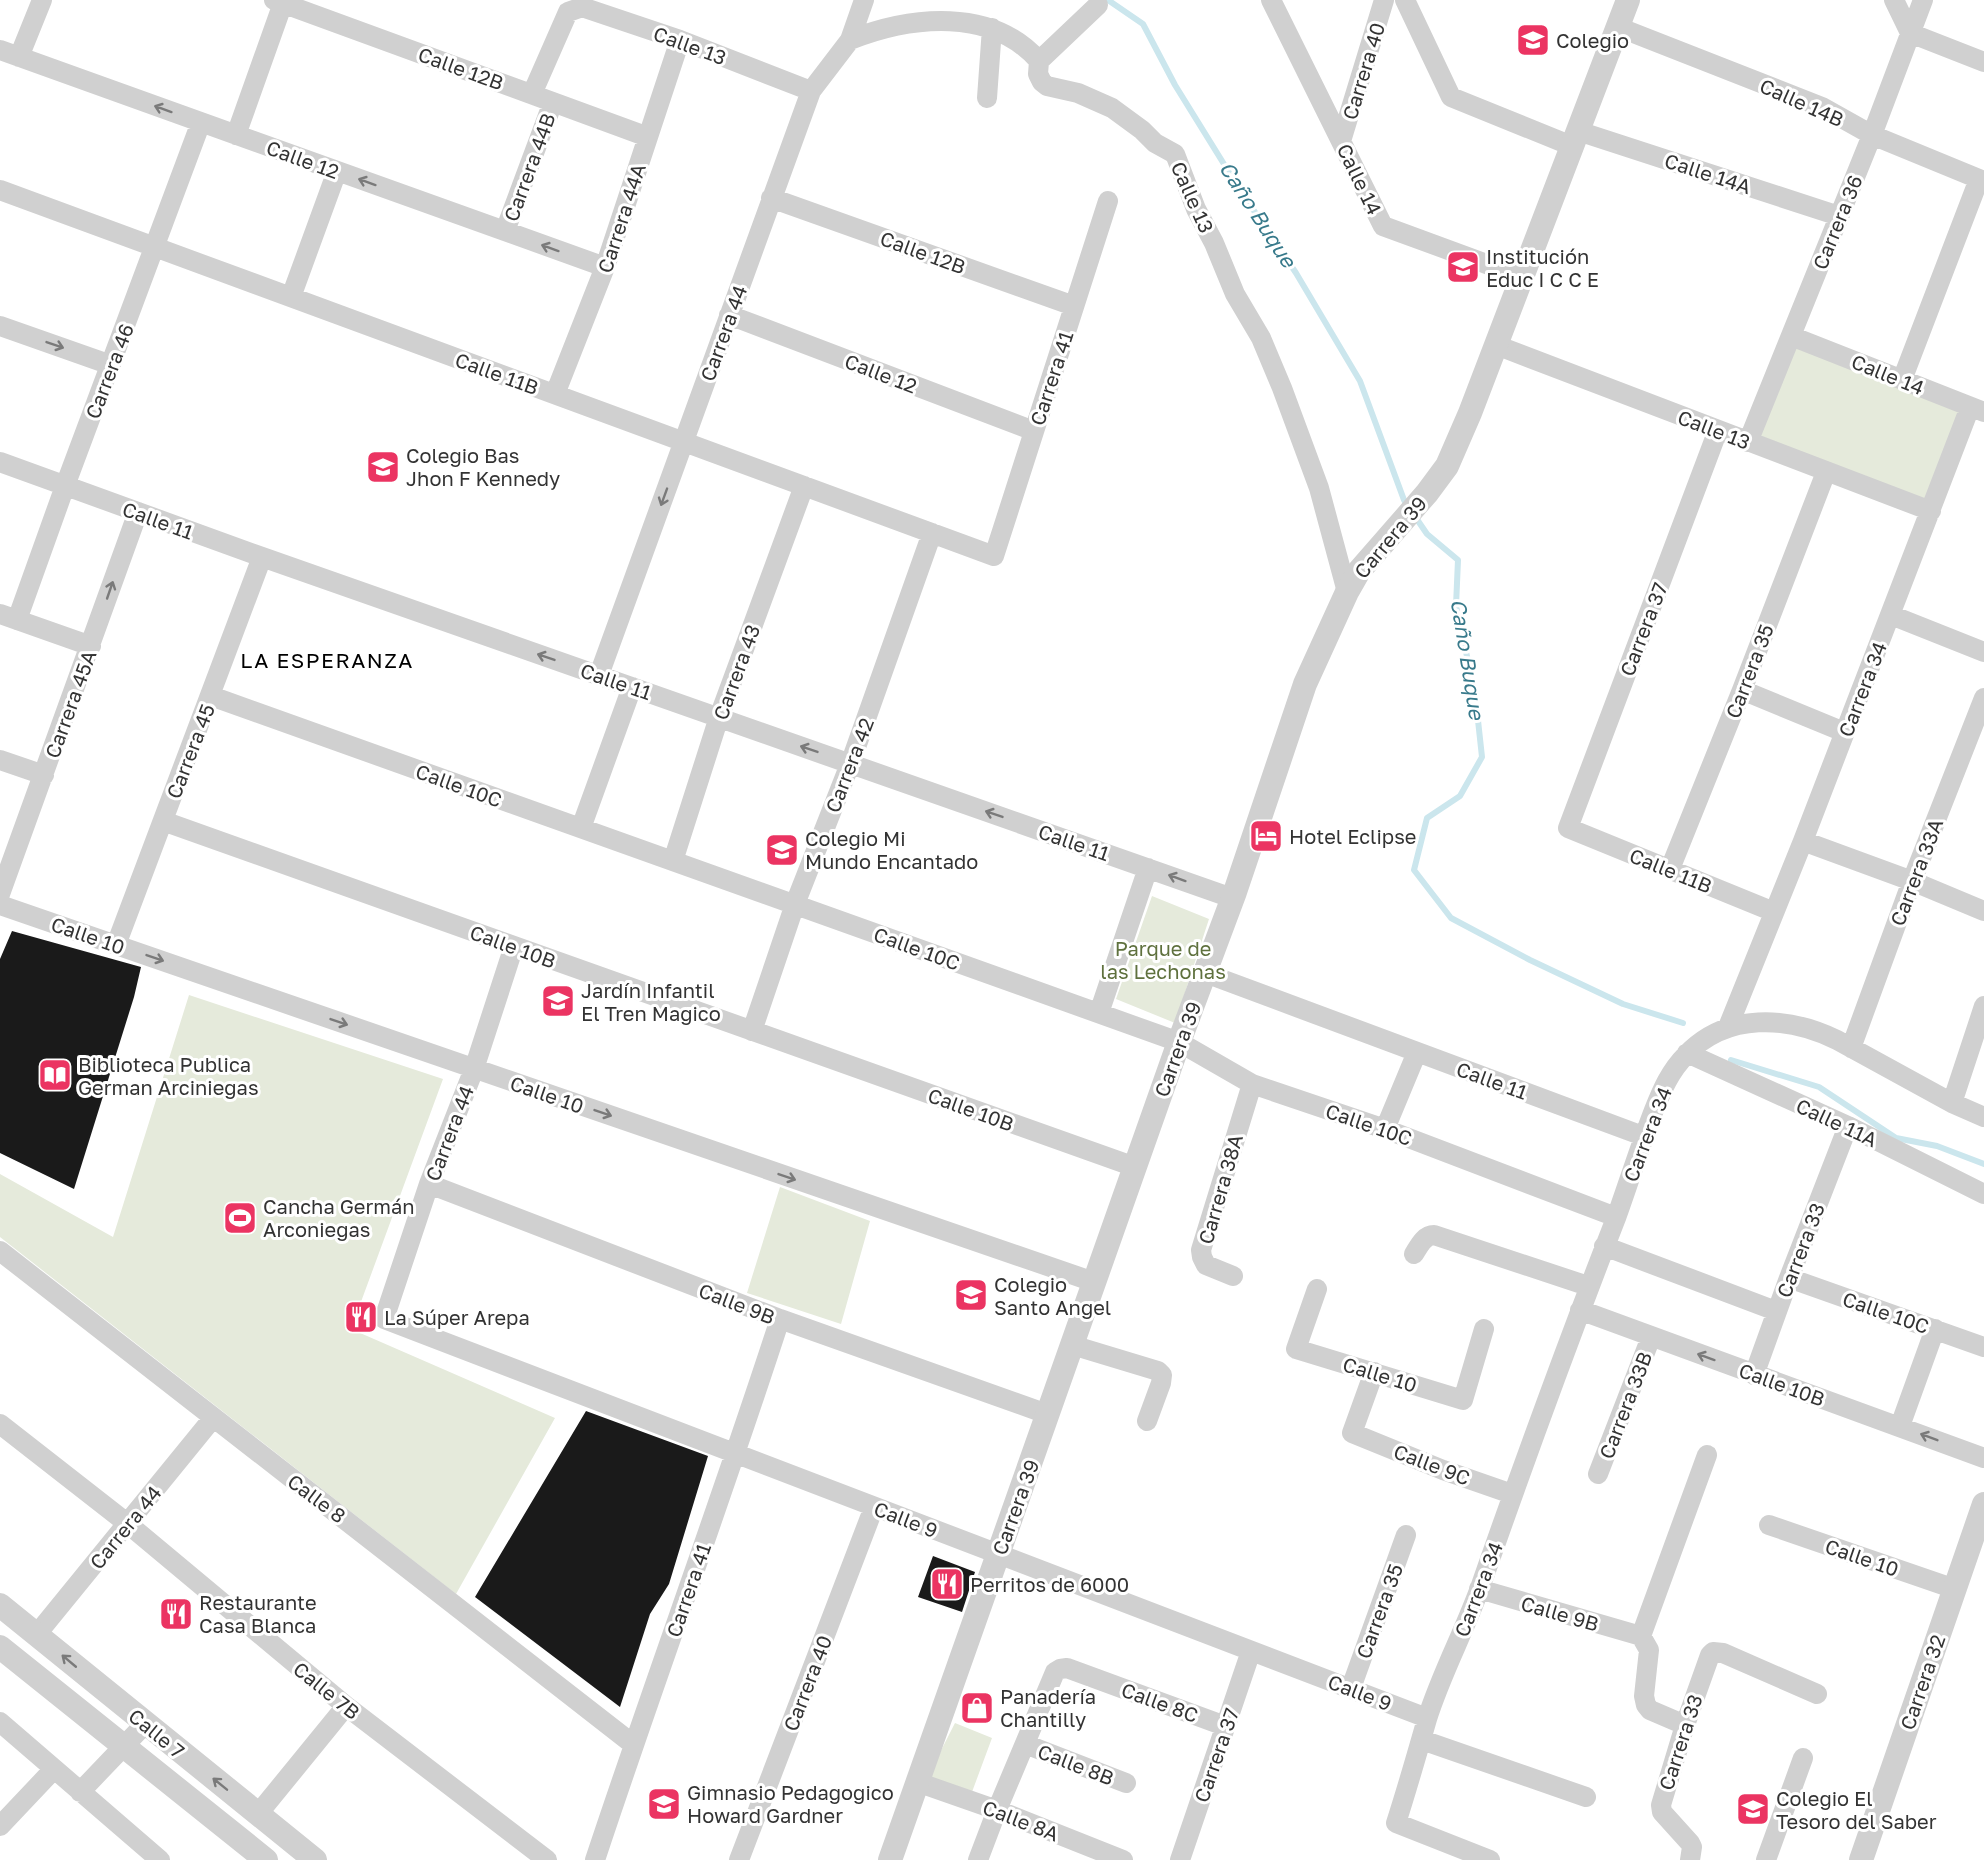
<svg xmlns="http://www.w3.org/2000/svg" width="1984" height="1860" viewBox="0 0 1984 1860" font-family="'Golos Text',sans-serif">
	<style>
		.green { fill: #e5eadb }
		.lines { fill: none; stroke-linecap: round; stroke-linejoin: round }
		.stream { stroke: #cbe6ed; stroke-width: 6 }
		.building { fill: #1a1a1a }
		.minor { stroke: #d0d0d0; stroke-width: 20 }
		.tertiary { stroke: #d0d0d0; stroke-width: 24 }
		.oneway { stroke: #7a7a7a }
		.labels { text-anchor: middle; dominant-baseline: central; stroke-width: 6; stroke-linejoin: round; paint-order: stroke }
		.poi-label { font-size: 20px; fill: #333; stroke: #fff; text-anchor: start }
		.street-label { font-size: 20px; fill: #333; stroke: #fff }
		.park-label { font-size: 20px; fill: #5f713e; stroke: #fff }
		.water-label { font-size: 21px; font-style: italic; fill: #387a8b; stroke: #fff }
		.neighbourhood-label { font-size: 21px; letter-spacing: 1.5px; fill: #000; stroke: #fff }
	</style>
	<rect width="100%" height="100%" fill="#fff"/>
	<path class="green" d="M1791 336 1970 407 1931 511 1748 442Z
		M1152 896 1209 919 1175 1023 1116 999Z
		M189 995 443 1079 351 1329 555 1418 456 1594 0 1237V1174L113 1237Z
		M780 1187 870 1221 841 1324 747 1293Z
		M955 1723 992 1738 972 1792 927 1778Z"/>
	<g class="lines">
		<path class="stream" d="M1108 0 1143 24 1175 85 1240 190 1296 273 1360 381 1404 500 1408 506
			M1414 515 1427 534 1458 560 1456 606 1475 693 1482 757 1460 796 1427 818 1414 870 1451 918 1530 960 1623 1004 1683 1023
			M1731 1060 1819 1087 1896 1138 1937 1146 1984 1164"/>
	</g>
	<path class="building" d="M12 931 141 967 134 997 74 1189 0 1153V959Z
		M586 1411 708 1456 669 1584 650 1614 620 1707 475 1597Z
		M933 1556 975 1572 962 1612 918 1597Z"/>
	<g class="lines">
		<path class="minor" d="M274 0 648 137
			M1271 0 1383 226 1522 277
			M1405 0 1451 97 1572 146
			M1894 0 1910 33 1984 62
			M1618 27 1822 107 1872 135 1984 181
			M850 40C911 16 992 7 1039 61L1038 74 1042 82 1047 86 1078 93 1112 108 1142 130 1155 143 1175 154 1196 209 1214 243 1235 294 1261 338 1282 388 1319 488 1347 592
			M0 50 605 267
			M19 57 42 0
			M1039 61 1098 5
			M532 94 568 12 582 7 680 40 811 91
			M987 98 992 28
			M1578 131 1839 216
			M236 135 283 3
			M1341 141 1384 0
			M0 190 994 556 1108 201
			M771 198 1074 306
			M505 231 553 102
			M291 297 337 171
			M729 315 1034 431
			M0 326 111 365
			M1791 336 1984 412
			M1496 345 1931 511
			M1902 380 1979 179
			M555 394 605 267 680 40
			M1718 430 1568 828 1774 912
			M1748 442 1872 135 1923 0
			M0 462 262 557 1232 898
			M0 614 91 646
			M1891 615 1984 652
			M17 620 65 486 201 122
			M599 675 811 91 850 40 864 0
			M1742 690 1844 732
			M211 696 1179 1042 1252 1084 1385 1129 1616 1217
			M0 760 44 775
			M163 821 1135 1167
			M581 828 632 687
			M1803 841 1912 881 1984 911
			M673 861 719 717 804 486
			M1670 869 1742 690 1826 472
			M0 894 138 512
			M0 905 1094 1282
			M116 945 262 557
			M514 946 474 1069 429 1184 384 1319 1427 1718
			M1205 973 1643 1136
			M1099 1013 1148 868
			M1728 1027 1803 841 1970 407
			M752 1031 795 904 850 764 932 533
			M1851 1048 1912 881 1984 698
			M1687 1053 1848 1126 1984 1194
			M1952 1103 1984 1006
			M1385 1129 1417 1052
			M429 1184 780 1319 1047 1414
			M1604 1246 1776 1311
			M0 1251C211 1417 423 1579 634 1745
			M1414 1254C1419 1246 1424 1235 1434 1235L1588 1286
			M1233 1276 1206 1265 1202 1257 1201 1250 1252 1084
			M1789 1278 1984 1347
			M1317 1289 1296 1349 1463 1400 1484 1329
			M1580 1310 1984 1458
			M1072 1345 1158 1371 1162 1375 1161 1383 1147 1421
			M1374 1372 1352 1433 1443 1470 1512 1494
			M1754 1375 1789 1278 1848 1126
			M0 1424 128 1524 346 1706 547 1860
			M1900 1426 1935 1329
			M1598 1474 1651 1337
			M1769 1525 1955 1589
			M1479 1589 1641 1636
			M37 1634 213 1418
			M1641 1636 1707 1455
			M1641 1636 1649 1650 1644 1696 1646 1705 1650 1710 1685 1725
			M1351 1688 1406 1535
			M0 1722 160 1860
			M1422 1740 1586 1797
			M1025 1744 1126 1783
			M917 1782 997 1810 1123 1860
			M80 1792 145 1724
			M258 1814 346 1706
			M0 1826 54 1769
			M595 1860C655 1679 721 1501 780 1319
			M739 1860 874 1507
			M978 1860 997 1810 1055 1672 1060 1669 1067 1668 1225 1726
			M1180 1860 1251 1651
			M1490 1860 1396 1823C1407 1789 1417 1754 1427 1719 1441 1674 1465 1630 1481 1585 1524 1462 1569 1339 1616 1218 1629 1182 1640 1146 1654 1110 1662 1090 1670 1071 1686 1055 1727 1012 1788 1016 1837 1040L1952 1103 1984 1117
			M1690 1860 1692 1847 1690 1843 1662 1812 1661 1805 1685 1725 1710 1655 1713 1652 1723 1653 1817 1694
			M1766 1860 1803 1758"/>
		<path class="tertiary" d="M0 1605 315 1860
			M0 1647 266 1860
			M890 1860 1179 1042 1235 892 1305 684 1347 592 1359 571 1427 493 1447 466 1470 413 1628 0
			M1861 1860 1984 1504"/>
	</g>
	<defs><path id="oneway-shaft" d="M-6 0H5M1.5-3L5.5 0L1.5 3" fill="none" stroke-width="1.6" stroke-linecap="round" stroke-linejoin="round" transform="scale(1.5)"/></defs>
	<g class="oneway">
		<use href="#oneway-shaft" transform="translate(163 109) rotate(-160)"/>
		<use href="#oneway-shaft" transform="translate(367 182) rotate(-160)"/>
		<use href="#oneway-shaft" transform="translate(550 248) rotate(-160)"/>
		<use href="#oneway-shaft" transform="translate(55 345) rotate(19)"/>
		<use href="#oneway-shaft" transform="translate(664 497) rotate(110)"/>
		<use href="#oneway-shaft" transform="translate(110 590) rotate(-71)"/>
		<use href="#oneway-shaft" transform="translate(546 657) rotate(-161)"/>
		<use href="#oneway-shaft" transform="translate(809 749) rotate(-161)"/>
		<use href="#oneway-shaft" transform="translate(994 814) rotate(-161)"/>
		<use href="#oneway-shaft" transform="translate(1177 878) rotate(-160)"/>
		<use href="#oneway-shaft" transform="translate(155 958) rotate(19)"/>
		<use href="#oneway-shaft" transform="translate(339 1022) rotate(19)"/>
		<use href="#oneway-shaft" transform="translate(603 1113) rotate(19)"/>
		<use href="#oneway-shaft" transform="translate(787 1177) rotate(19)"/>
		<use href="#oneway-shaft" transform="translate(1706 1357) rotate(-160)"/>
		<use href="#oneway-shaft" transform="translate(1929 1437) rotate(-159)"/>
		<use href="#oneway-shaft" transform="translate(69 1661) rotate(-140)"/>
		<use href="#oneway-shaft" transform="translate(220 1784) rotate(-141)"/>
	</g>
	<defs>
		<symbol id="school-square" viewBox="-11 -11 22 22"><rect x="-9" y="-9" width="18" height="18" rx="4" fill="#eb3462" stroke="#fff"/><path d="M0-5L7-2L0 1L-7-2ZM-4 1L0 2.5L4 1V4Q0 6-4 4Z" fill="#fff"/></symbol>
		<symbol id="hotel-square" viewBox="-11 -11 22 22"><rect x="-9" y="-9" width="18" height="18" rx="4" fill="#eb3462" stroke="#fff"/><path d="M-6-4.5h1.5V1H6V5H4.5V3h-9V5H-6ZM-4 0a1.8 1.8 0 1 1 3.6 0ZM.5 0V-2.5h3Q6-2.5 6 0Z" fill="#fff"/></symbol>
		<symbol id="library-square" viewBox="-11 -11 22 22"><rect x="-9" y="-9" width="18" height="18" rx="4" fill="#eb3462" stroke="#fff"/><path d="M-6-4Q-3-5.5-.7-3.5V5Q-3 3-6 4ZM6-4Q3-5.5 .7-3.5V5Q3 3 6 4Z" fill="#fff"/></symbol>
		<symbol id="stadium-square" viewBox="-11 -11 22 22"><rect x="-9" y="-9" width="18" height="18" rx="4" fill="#eb3462" stroke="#fff"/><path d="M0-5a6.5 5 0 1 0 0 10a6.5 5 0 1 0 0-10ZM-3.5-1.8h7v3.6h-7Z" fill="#fff"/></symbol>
		<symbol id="restaurant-square" viewBox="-11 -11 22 22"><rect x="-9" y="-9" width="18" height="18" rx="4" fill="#eb3462" stroke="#fff"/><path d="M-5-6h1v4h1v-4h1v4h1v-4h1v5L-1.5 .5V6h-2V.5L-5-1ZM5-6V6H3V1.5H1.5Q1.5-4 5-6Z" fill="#fff"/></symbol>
		<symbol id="shop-square" viewBox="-11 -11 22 22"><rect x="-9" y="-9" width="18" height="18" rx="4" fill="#eb3462" stroke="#fff"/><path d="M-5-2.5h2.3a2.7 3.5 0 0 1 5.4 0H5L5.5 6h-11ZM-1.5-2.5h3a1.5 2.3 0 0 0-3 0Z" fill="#fff"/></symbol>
	</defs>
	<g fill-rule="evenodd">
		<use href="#school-square" x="1514" y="21" width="38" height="38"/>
		<use href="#school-square" x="1444" y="248" width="38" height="38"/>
		<use href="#school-square" x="364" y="448" width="38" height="38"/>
		<use href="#hotel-square" x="1247" y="817" width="38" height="38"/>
		<use href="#school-square" x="763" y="831" width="38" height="38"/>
		<use href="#school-square" x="539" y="982" width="38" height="38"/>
		<use href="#library-square" x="36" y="1056" width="38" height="38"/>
		<use href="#stadium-square" x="221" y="1199" width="38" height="38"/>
		<use href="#school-square" x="952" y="1276" width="38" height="38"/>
		<use href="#restaurant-square" x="342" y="1298" width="38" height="38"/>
		<use href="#restaurant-square" x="928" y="1565" width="38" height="38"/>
		<use href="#restaurant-square" x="157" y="1595" width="38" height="38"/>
		<use href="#shop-square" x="958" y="1689" width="38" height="38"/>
		<use href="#school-square" x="645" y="1785" width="38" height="38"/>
		<use href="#school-square" x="1734" y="1790" width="38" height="38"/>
	</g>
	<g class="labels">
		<g class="poi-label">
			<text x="1556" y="40">Colegio</text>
			<text x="1486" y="256">Institución<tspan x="1486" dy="23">Educ I C C E</tspan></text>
			<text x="406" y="455">Colegio Bas<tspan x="406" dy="23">Jhon F Kennedy</tspan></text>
			<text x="1289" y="836">Hotel Eclipse</text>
			<text x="805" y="838">Colegio Mi<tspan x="805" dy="23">Mundo Encantado</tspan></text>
			<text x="581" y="990">Jardín Infantil<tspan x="581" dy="23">El Tren Magico</tspan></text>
			<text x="78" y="1064">Biblioteca Publica<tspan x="78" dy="23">German Arciniegas</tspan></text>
			<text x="263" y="1206">Cancha Germán<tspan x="263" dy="23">Arconiegas</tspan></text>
			<text x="994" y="1284">Colegio<tspan x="994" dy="23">Santo Angel</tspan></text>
			<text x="384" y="1317">La Súper Arepa</text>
			<text x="970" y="1584">Perritos de 6000</text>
			<text x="199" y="1602">Restaurante<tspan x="199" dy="23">Casa Blanca</tspan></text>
			<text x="1000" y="1696">Panadería<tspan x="1000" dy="23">Chantilly</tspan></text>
			<text x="687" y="1792">Gimnasio Pedagogico<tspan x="687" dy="23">Howard Gardner</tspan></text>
			<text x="1776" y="1798">Colegio El<tspan x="1776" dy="23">Tesoro del Saber</tspan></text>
		</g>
		<g class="street-label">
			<text transform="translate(690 45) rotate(20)">Calle 13</text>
			<text transform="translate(461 68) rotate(20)">Calle 12B</text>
			<text transform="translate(1363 71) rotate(-73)">Carrera 40</text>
			<text transform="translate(1802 102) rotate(24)">Calle 14B</text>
			<text transform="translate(303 159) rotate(20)">Calle 12</text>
			<text transform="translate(529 167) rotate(-70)">Carrera 44B</text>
			<text transform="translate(1708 173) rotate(18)">Calle 14A</text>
			<text transform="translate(1360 179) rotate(64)">Calle 14</text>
			<text transform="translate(1193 197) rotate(66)">Calle 13</text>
			<text transform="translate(621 218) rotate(-72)">Carrera 44A</text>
			<text transform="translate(1837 222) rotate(-68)">Carrera 36</text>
			<text transform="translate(923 252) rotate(20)">Calle 12B</text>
			<text transform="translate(723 333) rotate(-70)">Carrera 44</text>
			<text transform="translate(109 371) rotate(-69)">Carrera 46</text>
			<text transform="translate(497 373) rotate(20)">Calle 11B</text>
			<text transform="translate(881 373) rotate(21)">Calle 12</text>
			<text transform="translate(1888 374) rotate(22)">Calle 14</text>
			<text transform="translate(1051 378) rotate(-72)">Carrera 41</text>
			<text transform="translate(1714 429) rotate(21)">Calle 13</text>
			<text transform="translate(158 520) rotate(20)">Calle 11</text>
			<text transform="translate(1390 537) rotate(-50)">Carrera 39</text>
			<text transform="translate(1643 629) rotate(-69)">Carrera 37</text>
			<text transform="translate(1749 671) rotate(-69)">Carrera 35</text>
			<text transform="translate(736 672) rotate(-70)">Carrera 43</text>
			<text transform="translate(616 681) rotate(19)">Calle 11</text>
			<text transform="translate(1862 689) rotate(-69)">Carrera 34</text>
			<text transform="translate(70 704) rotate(-70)">Carrera 45A</text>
			<text transform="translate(190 751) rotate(-69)">Carrera 45</text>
			<text transform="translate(849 765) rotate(-69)">Carrera 42</text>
			<text transform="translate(459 785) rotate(20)">Calle 10C</text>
			<text transform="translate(1074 842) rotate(19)">Calle 11</text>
			<text transform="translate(1671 870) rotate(22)">Calle 11B</text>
			<text transform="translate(1916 872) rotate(-69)">Carrera 33A</text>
			<text transform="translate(88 935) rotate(19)">Calle 10</text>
			<text transform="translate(513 946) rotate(20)">Calle 10B</text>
			<text transform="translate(917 948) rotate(20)">Calle 10C</text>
			<text transform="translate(1177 1049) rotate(-70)">Carrera 39</text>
			<text transform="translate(1492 1080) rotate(20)">Calle 11</text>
			<text transform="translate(547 1094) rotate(19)">Calle 10</text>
			<text transform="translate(971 1109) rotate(20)">Calle 10B</text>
			<text transform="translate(1837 1122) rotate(25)">Calle 11A</text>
			<text transform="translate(1369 1124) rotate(19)">Calle 10C</text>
			<text transform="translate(449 1133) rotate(-69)">Carrera 44</text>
			<text transform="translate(1647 1134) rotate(-69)">Carrera 34</text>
			<text transform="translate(1220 1189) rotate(-74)">Carrera 38A</text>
			<text transform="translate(1800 1250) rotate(-69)">Carrera 33</text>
			<text transform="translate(737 1303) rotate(21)">Calle 9B</text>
			<text transform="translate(1886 1312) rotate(19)">Calle 10C</text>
			<text transform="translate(1380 1374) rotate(17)">Calle 10</text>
			<text transform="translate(1782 1384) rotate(20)">Calle 10B</text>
			<text transform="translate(1625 1405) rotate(-69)">Carrera 33B</text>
			<text transform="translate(1432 1464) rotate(21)">Calle 9C</text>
			<text transform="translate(317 1498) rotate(37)">Calle 8</text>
			<text transform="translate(1015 1507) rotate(-70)">Carrera 39</text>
			<text transform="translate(906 1519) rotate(21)">Calle 9</text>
			<text transform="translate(125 1527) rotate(-51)">Carrera 44</text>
			<text transform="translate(1862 1557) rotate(19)">Calle 10</text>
			<text transform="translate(1478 1589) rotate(-69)">Carrera 34</text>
			<text transform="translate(688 1590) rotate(-71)">Carrera 41</text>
			<text transform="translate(1379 1611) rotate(-70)">Carrera 35</text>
			<text transform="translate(1560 1613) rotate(16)">Calle 9B</text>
			<text transform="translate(1922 1682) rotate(-71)">Carrera 32</text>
			<text transform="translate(807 1683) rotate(-69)">Carrera 40</text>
			<text transform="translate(327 1690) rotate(39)">Calle 7B</text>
			<text transform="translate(1360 1692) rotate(21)">Calle 9</text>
			<text transform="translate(1160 1702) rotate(20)">Calle 8C</text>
			<text transform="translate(157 1733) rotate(39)">Calle 7</text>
			<text transform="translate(1680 1742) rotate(-72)">Carrera 33</text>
			<text transform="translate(1216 1755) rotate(-71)">Carrera 37</text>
			<text transform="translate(1076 1764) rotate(21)">Calle 8B</text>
			<text transform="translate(1021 1820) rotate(21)">Calle 8A</text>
		</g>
		<g class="park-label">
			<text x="1163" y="948">Parque de<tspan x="1163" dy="23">las Lechonas</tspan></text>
		</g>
		<g class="water-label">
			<text transform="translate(1258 214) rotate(57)">Caño Buque</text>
			<text transform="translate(1468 659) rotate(81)">Caño Buque</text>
		</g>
		<g class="neighbourhood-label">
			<text x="327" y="660">LA ESPERANZA</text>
		</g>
	</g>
</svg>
